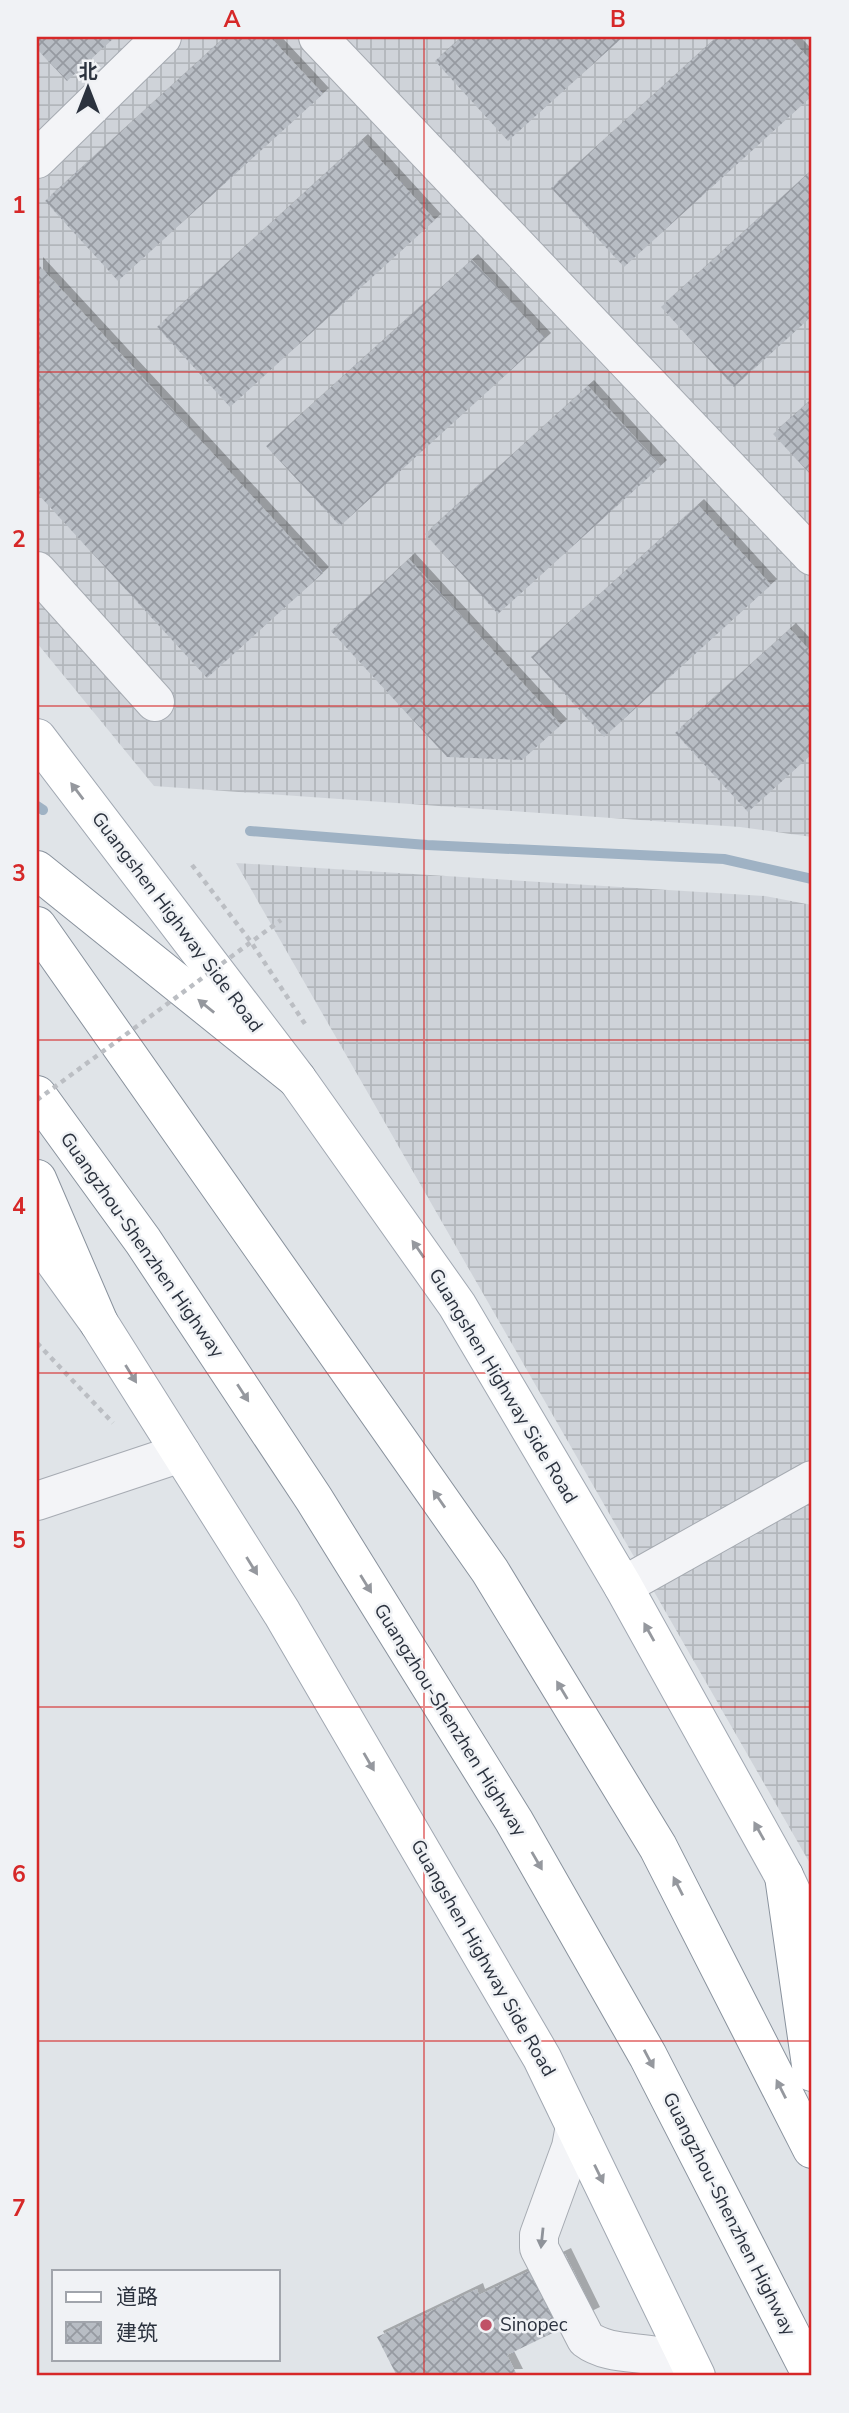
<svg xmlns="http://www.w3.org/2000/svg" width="849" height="2413" viewBox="0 0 849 2413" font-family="'Nunito Sans','Noto Sans SC',sans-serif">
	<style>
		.industrial { fill: url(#industrial-grid) }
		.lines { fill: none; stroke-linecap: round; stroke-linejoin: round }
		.stream { stroke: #9fb2c4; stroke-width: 10 }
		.building { fill: url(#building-cross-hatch); filter: url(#shadow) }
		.minor-casing { stroke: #a6abb2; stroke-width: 40 }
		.major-casing { stroke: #a1a8b2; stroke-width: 40 }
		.highway-casing { stroke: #89929d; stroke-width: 40 }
		.path { stroke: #bbbec3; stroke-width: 4.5; stroke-dasharray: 5 5; stroke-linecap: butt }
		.minor { stroke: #f3f4f7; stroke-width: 38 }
		.major { stroke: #fff; stroke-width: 38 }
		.highway { stroke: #fff; stroke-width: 38 }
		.path-bridge { stroke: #bbbec3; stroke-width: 4.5; stroke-dasharray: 5 5; stroke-linecap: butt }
		.oneway { fill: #95989e }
		.oneway2 { fill: #8f939a }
		.grid { fill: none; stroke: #d62828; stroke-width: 2; stroke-opacity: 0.55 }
		.poi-dot { fill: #c05266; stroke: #f0f2f5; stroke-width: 2.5 }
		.labels { text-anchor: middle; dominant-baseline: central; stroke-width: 5; stroke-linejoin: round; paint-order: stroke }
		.street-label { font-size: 19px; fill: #2b323e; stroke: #f0f2f5 }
		.poi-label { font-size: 19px; fill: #2b323e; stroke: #f0f2f5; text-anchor: start }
		.neatline { fill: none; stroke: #d62828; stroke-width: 2.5 }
		.grid-label { font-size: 23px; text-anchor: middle; font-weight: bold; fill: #d62828 }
	</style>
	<defs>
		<pattern id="industrial-grid" width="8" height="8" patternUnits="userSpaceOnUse" patternTransform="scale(1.75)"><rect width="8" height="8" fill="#cfd3d9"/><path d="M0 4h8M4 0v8" fill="none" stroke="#b2b6bb"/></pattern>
		<pattern id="building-cross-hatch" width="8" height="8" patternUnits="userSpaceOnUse" patternTransform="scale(1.75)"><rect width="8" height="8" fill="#b8bdc4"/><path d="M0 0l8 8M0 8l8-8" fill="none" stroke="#969aa1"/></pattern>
		<filter id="shadow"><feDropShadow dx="6" dy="-6" stdDeviation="0" flood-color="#0004"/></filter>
	</defs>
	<rect width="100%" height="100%" fill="#e0e4e8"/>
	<path class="industrial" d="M37 37H812V837L740 827 154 786 37 643Z
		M236 863 765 896 812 905V1867Z"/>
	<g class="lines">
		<path class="stream" d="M37 806 43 810
			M250 831 427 845 724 859 812 879"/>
	</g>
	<path class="building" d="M37 37H115L67 81 37 49Z
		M225 37H270L323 94 118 281 45 201Z
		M462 37H623L508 141 435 61Z
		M717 37H789L812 62V96L624 267 551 188Z
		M362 140 435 220 230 407 157 327Z
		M812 170V316L734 387 661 307Z
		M472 260 545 339 340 526 266 446Z
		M37 263 323 573 207 678 37 493Z
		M588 386 661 466 498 614 425 534Z
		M812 399V476L773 434Z
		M698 505 771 585 604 737 531 657Z
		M409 559 561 725 522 760 447 757 331 631Z
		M790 629 812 653V754L748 812 675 733Z
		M565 2254 594 2313 507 2355 517 2375 397 2376 377 2337 477 2289 479 2295Z"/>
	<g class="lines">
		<defs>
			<path id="minor" d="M318 37 812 556
				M37 159 162 37
				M37 571 155 702
				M37 1501 181 1453
				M623 1586 812 1480
				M575 2126 571 2147 539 2235V2248L586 2339C611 2358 649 2349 678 2362 685 2365 690 2371 695 2376"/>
			<path id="major" d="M37 738 297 1079 457 1305 623 1586 784 1876 812 1936
				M37 1237 99 1323 282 1613 542 2058 696 2376"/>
			<path id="highway" d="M37 870 297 1079
				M37 926 490 1571 658 1847 812 2149
				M37 1095 143 1241 314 1499 514 1821 648 2056 812 2376
				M37 1179 99 1323
				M784 1876 812 2072"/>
		</defs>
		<use href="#minor" class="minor-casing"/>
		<use href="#major" class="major-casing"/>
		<use href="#highway" class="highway-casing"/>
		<path class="path" d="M192 865 251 942 307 1027
			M37 1343 113 1423"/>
		<use href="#minor" class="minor"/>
		<use href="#major" class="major"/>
		<use href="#highway" class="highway"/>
		<path class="path-bridge" d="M37 1100 281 920"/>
	</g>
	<defs><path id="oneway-solid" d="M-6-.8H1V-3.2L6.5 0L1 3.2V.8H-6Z" transform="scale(1.75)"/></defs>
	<g class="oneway">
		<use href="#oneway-solid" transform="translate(77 791) rotate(-127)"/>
		<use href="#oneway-solid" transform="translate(206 1006) rotate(-141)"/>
		<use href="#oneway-solid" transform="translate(418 1249) rotate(-125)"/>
		<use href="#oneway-solid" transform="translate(131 1374) rotate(58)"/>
		<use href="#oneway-solid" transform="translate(243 1393) rotate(57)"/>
		<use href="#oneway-solid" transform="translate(439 1499) rotate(-125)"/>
		<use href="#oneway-solid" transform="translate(252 1566) rotate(58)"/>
		<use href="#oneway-solid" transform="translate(366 1584) rotate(58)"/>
		<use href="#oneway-solid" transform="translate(649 1632) rotate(-119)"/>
		<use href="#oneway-solid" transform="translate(562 1690) rotate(-121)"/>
		<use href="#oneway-solid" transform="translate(369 1762) rotate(60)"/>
		<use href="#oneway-solid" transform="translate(759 1831) rotate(-119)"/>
		<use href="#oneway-solid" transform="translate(537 1861) rotate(60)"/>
		<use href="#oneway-solid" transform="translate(678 1886) rotate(-117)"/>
		<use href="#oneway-solid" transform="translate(649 2059) rotate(62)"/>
		<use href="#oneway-solid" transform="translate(781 2089) rotate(-117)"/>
		<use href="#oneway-solid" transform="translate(599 2174) rotate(64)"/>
	</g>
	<use class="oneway2" href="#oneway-solid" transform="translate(542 2238) rotate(96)"/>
	<path class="grid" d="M424 37V2376M37 372H812M37 706H812M37 1040H812M37 1373H812M37 1707H812M37 2041H812"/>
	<circle class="poi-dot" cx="486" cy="2325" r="7"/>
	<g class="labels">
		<g class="street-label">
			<text transform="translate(177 922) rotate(53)">Guangshen Highway Side Road</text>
			<text transform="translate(142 1245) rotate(55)">Guangzhou-Shenzhen Highway</text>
			<text transform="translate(503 1386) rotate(59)">Guangshen Highway Side Road</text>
			<text transform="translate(450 1720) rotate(58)">Guangzhou-Shenzhen Highway</text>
			<text transform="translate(483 1958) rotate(60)">Guangshen Highway Side Road</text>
			<text transform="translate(729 2214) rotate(63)">Guangzhou-Shenzhen Highway</text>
		</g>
		<g class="poi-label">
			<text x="500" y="2325">Sinopec</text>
		</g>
	</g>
	<rect width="849" height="2413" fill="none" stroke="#f0f2f5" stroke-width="77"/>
	<rect x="52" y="2270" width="228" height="91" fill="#f0f2f5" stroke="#a1a5ac" stroke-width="2"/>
	<rect x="66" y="2292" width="35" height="10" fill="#ffffff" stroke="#a1a5ac" stroke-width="2"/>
	<text x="116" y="2304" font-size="21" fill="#2b323e">道路</text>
	<rect x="66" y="2322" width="35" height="21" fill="url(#building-cross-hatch)" stroke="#a1a5ac" stroke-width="2"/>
	<text x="116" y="2340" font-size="21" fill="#2b323e">建筑</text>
	<g transform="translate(88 88)" stroke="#f0f2f5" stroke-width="5" paint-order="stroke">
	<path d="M0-5L12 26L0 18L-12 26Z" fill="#2b323e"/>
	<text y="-10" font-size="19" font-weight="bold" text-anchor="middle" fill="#2b323e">北</text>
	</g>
	<rect x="38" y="38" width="772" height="2336" class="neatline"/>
	<g class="grid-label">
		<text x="232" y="27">A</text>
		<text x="618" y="27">B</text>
		<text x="19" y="213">1</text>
		<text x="19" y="547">2</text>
		<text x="19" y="881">3</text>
		<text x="19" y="1214">4</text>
		<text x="19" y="1548">5</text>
		<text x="19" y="1882">6</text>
		<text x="19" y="2216">7</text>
	</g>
</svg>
